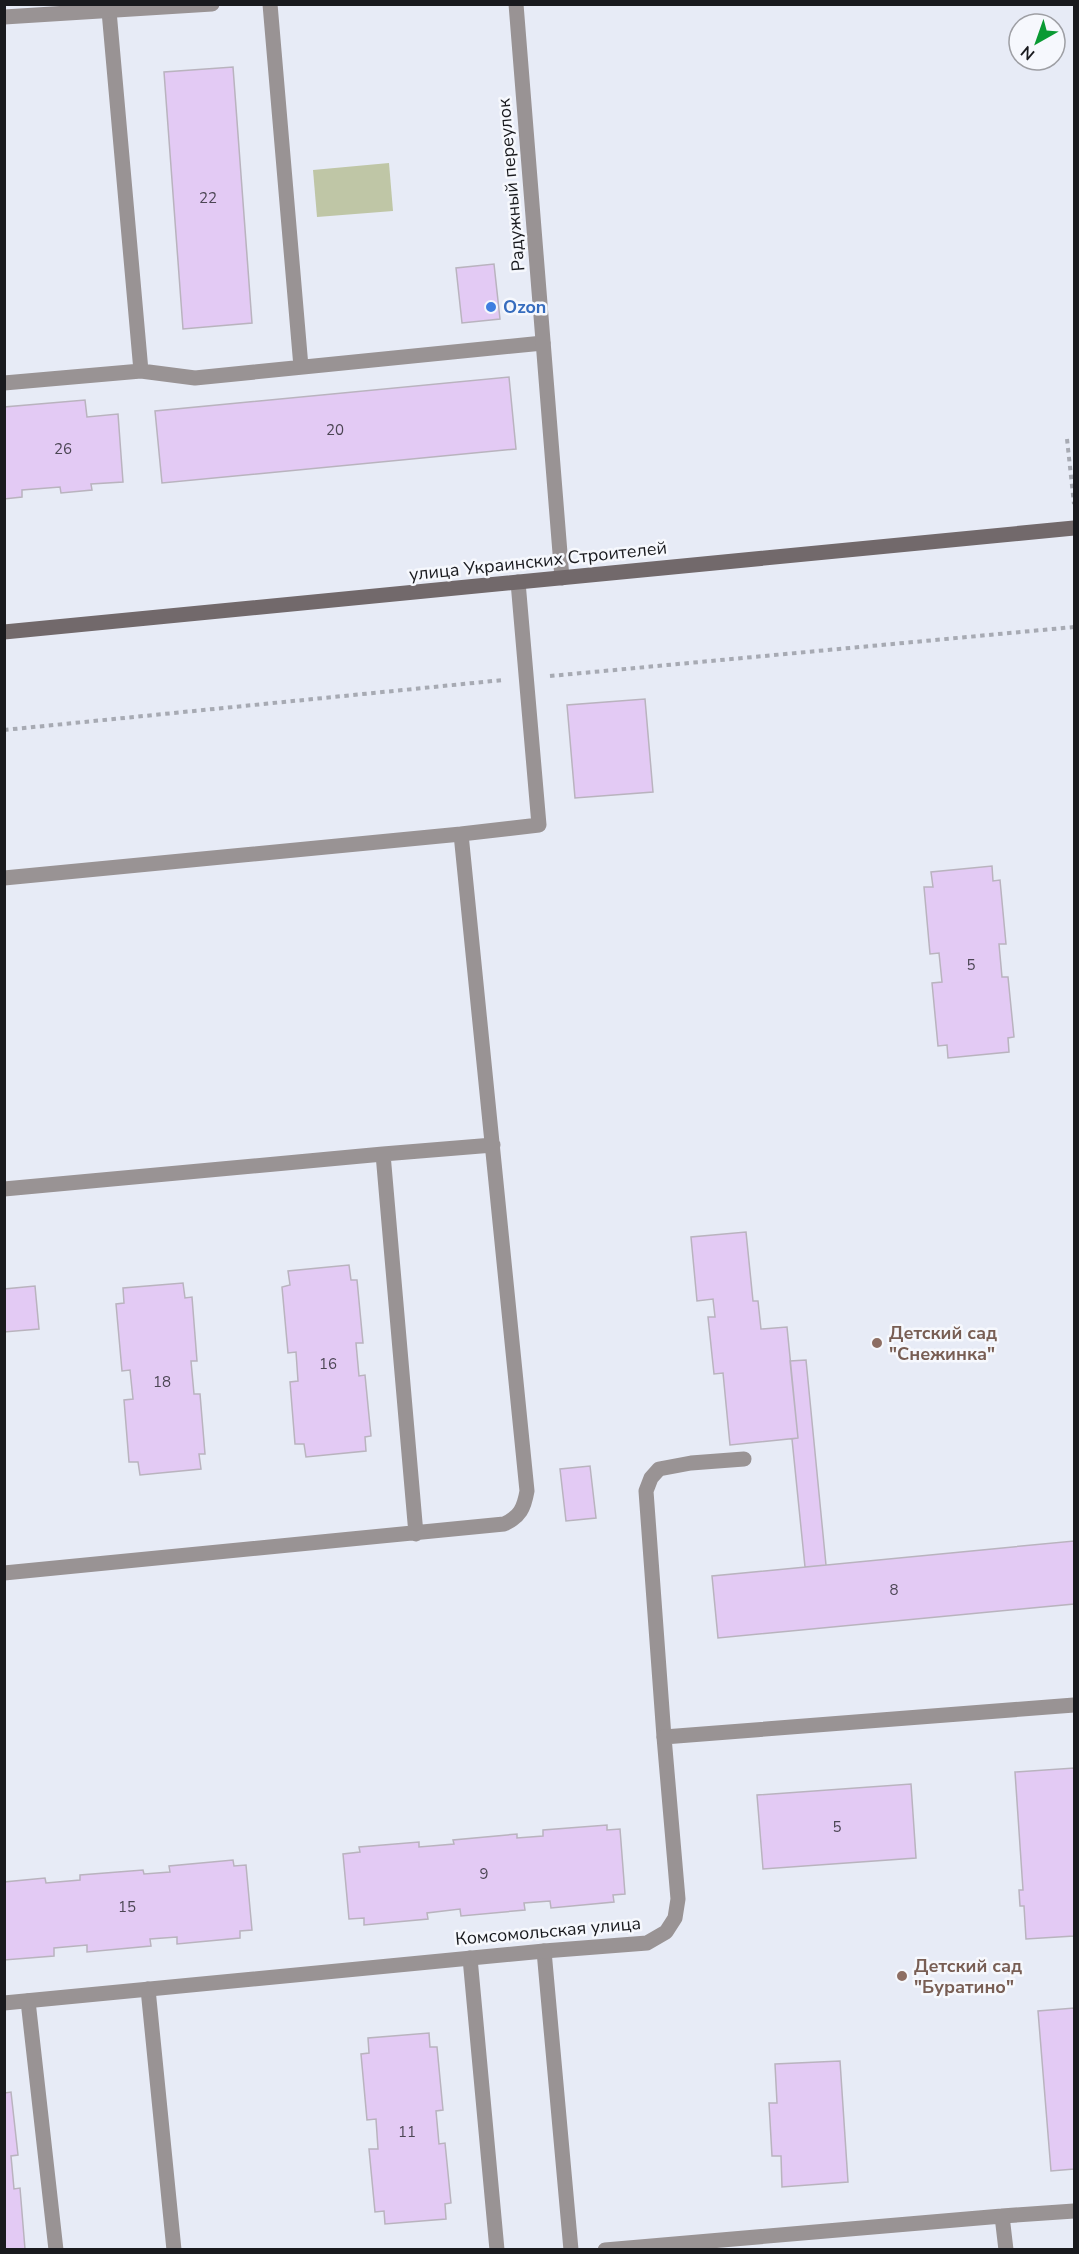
<svg xmlns="http://www.w3.org/2000/svg" width="1079" height="2254" viewBox="0 0 1079 2254" font-family="'Nunito Sans',sans-serif">
	<style>
		.green { fill: #bfc6a6 }
		.building { fill: #e3caf4; stroke: #b9b3be; stroke-width: 1.5 }
		.lines { fill: none; stroke-linecap: round; stroke-linejoin: round }
		.path { stroke: #a7aab3; stroke-width: 4; stroke-dasharray: 4.5 4.5; stroke-linecap: butt }
		.lane { stroke: #999394; stroke-width: 15 }
		.street { stroke: #999394; stroke-width: 15 }
		.secondary { stroke: #72696b; stroke-width: 15 }
		.shop-dot { fill: #3f7fe0; stroke: #f6f8fd; stroke-width: 2 }
		.education-dot { fill: #8d6e63; stroke: #f6f8fd; stroke-width: 2 }
		.labels { text-anchor: middle; dominant-baseline: central; stroke-width: 5; stroke-linejoin: round; paint-order: stroke }
		.number-label { font-size: 15px; fill: #4c4654 }
		.street-label { font-size: 18px; fill: #191a1e; stroke: #f6f8fd }
		.shop-label { font-size: 18px; font-weight: bold; fill: #366cbe; stroke: #f6f8fd; text-anchor: start }
		.education-label { font-size: 18px; font-weight: bold; fill: #785e54; stroke: #f6f8fd; text-anchor: start }
	</style>
	<rect width="100%" height="100%" fill="#e7ebf6"/>
	<path class="green" d="M389 163 393 211 317 217 313 170Z"/>
	<path class="building" d="M233 67 252 323 183 329 164 72Z
		M494 264 500 319 462 323 456 268Z
		M509 377 516 449 162 483 155 411Z
		M85 400 87 417 118 414 123 482 91 484 92 490 61 493 60 487 22 490V497L4 499V407Z
		M645 699 653 792 575 798 567 705Z
		M992 866 993 881 1000 880 1006 944H999L1002 977H1008L1014 1037 1008 1038 1009 1052 948 1058 947 1045 938 1046 932 983 942 982 939 953 930 954 924 887H933L931 872Z
		M746 1232 753 1301H758L761 1329 787 1327 798 1438 730 1445 723 1373 714 1374 708 1317H715L713 1299 697 1301 691 1237Z
		M349 1265 351 1280H357L363 1343H356L359 1376 365 1375 371 1436 365 1437 366 1451 306 1457 304 1444H295L290 1382 298 1381 296 1352 288 1353 282 1287 290 1285 288 1271Z
		M183 1283 185 1298 192 1297 197 1361H191L194 1394H200L205 1454H199L201 1469 140 1475 138 1462H129L124 1400 133 1399 130 1370 122 1371 116 1304 124 1303 123 1288Z
		M35 1286 39 1329 4 1332V1289Z
		M806 1360 826 1565 805 1567 792 1439 798 1438 790 1361Z
		M590 1466 596 1518 566 1521 560 1469Z
		M1074 1541V1604L718 1638 712 1576Z
		M1074 1768V1936L1026 1939 1024 1906H1020L1019 1890H1023L1015 1772Z
		M911 1784 916 1858 763 1869 757 1795Z
		M607 1825V1830L620 1829 625 1894 613 1895 614 1902 551 1908 550 1901 524 1903 525 1910 461 1916 460 1909 427 1913 428 1919 364 1925V1918L349 1919 343 1854 360 1852 359 1847 419 1842V1847L454 1844 453 1840 517 1834V1838L543 1836V1830Z
		M233 1860 234 1866 246 1865 252 1930 240 1931V1938L177 1944V1937L150 1939 151 1946 87 1952V1945L54 1948V1956L4 1960V1882L45 1878 46 1883 80 1880V1875L143 1870 144 1874 170 1872 169 1866Z
		M1074 2008V2169L1051 2171 1038 2011Z
		M429 2033 430 2047H437L443 2110 436 2111 439 2144 445 2143 451 2203 445 2204 446 2219 385 2224 384 2211 375 2212 369 2149H378L376 2119 367 2120 361 2054 369 2053 368 2038Z
		M840 2061 848 2182 782 2187 781 2156H772L769 2103H777L775 2064Z
		M4 2090 5 2093 11 2092 18 2155 11 2156 14 2189 20 2188 25 2249 19 2250H4Z"/>
	<g class="lines">
		<path class="path" d="M1067 439 1074 504
			M550 676 1074 627
			M4 730 503 680"/>
		<path class="lane" d="M270 4 301 367
			M109 11 141 371
			M4 383 141 371 195 378 543 343
			M4 878 461 834
			M4 1189 383 1154
			M416 1534 383 1154 493 1145
			M4 1573 504 1524C520 1517 524 1508 527 1491L461 834 539 825 518 582
			M664 1737 646 1491 651 1478 659 1469 691 1463 744 1459
			M544 1951 571 2250
			M470 1958 497 2250
			M148 1989 174 2250
			M28 2001 56 2250
			M605 2250 1002 2216
			M1006 2250 1002 2216 1074 2211"/>
		<path class="street" d="M516 4 562 578
			M4 17 212 4
			M4 2003 544 1951 647 1943 666 1932 675 1918 678 1899 664 1737 1074 1705"/>
		<path class="secondary" d="M4 632 1074 528"/>
	</g>
	<circle class="shop-dot" cx="491" cy="307" r="6"/>
	<g class="education-dot">
		<circle cx="877" cy="1343" r="6"/>
		<circle cx="902" cy="1976" r="6"/>
	</g>
	<g class="labels">
		<g class="number-label">
			<text x="208" y="198">22</text>
			<text x="335" y="430">20</text>
			<text x="63" y="449">26</text>
			<text x="971" y="965">5</text>
			<text x="328" y="1364">16</text>
			<text x="162" y="1382">18</text>
			<text x="894" y="1590">8</text>
			<text x="837" y="1827">5</text>
			<text x="484" y="1874">9</text>
			<text x="127" y="1907">15</text>
			<text x="407" y="2132">11</text>
		</g>
		<g class="street-label">
			<text transform="translate(511 185) rotate(-95)">Радужный переулок</text>
			<text transform="translate(538 561) rotate(-6)">улица Украинских Строителей</text>
			<text transform="translate(548 1931) rotate(-5)">Комсомольская улица</text>
		</g>
		<g class="shop-label">
			<text x="503" y="307">Ozon</text>
		</g>
		<g class="education-label">
			<text x="889" y="1333">Детский сад<tspan x="889" dy="21">"Снежинка"</tspan></text>
			<text x="914" y="1966">Детский сад<tspan x="914" dy="21">"Буратино"</tspan></text>
		</g>
	</g>
	<rect width="1079" height="2254" fill="none" stroke="#191a1e" stroke-width="12"/>
	<g transform="translate(1037 42) rotate(220)"><circle r="28" fill="#f6f8fd" stroke="#9e9fa4" stroke-width="1.5"/>
	<path d="M0-4.5L10 22L0 15L-10 22Z" fill="#099a33"/>
	<text y="-9" font-size="16" font-weight="bold" text-anchor="middle" fill="#191a1e">N</text>
	</g>
</svg>
